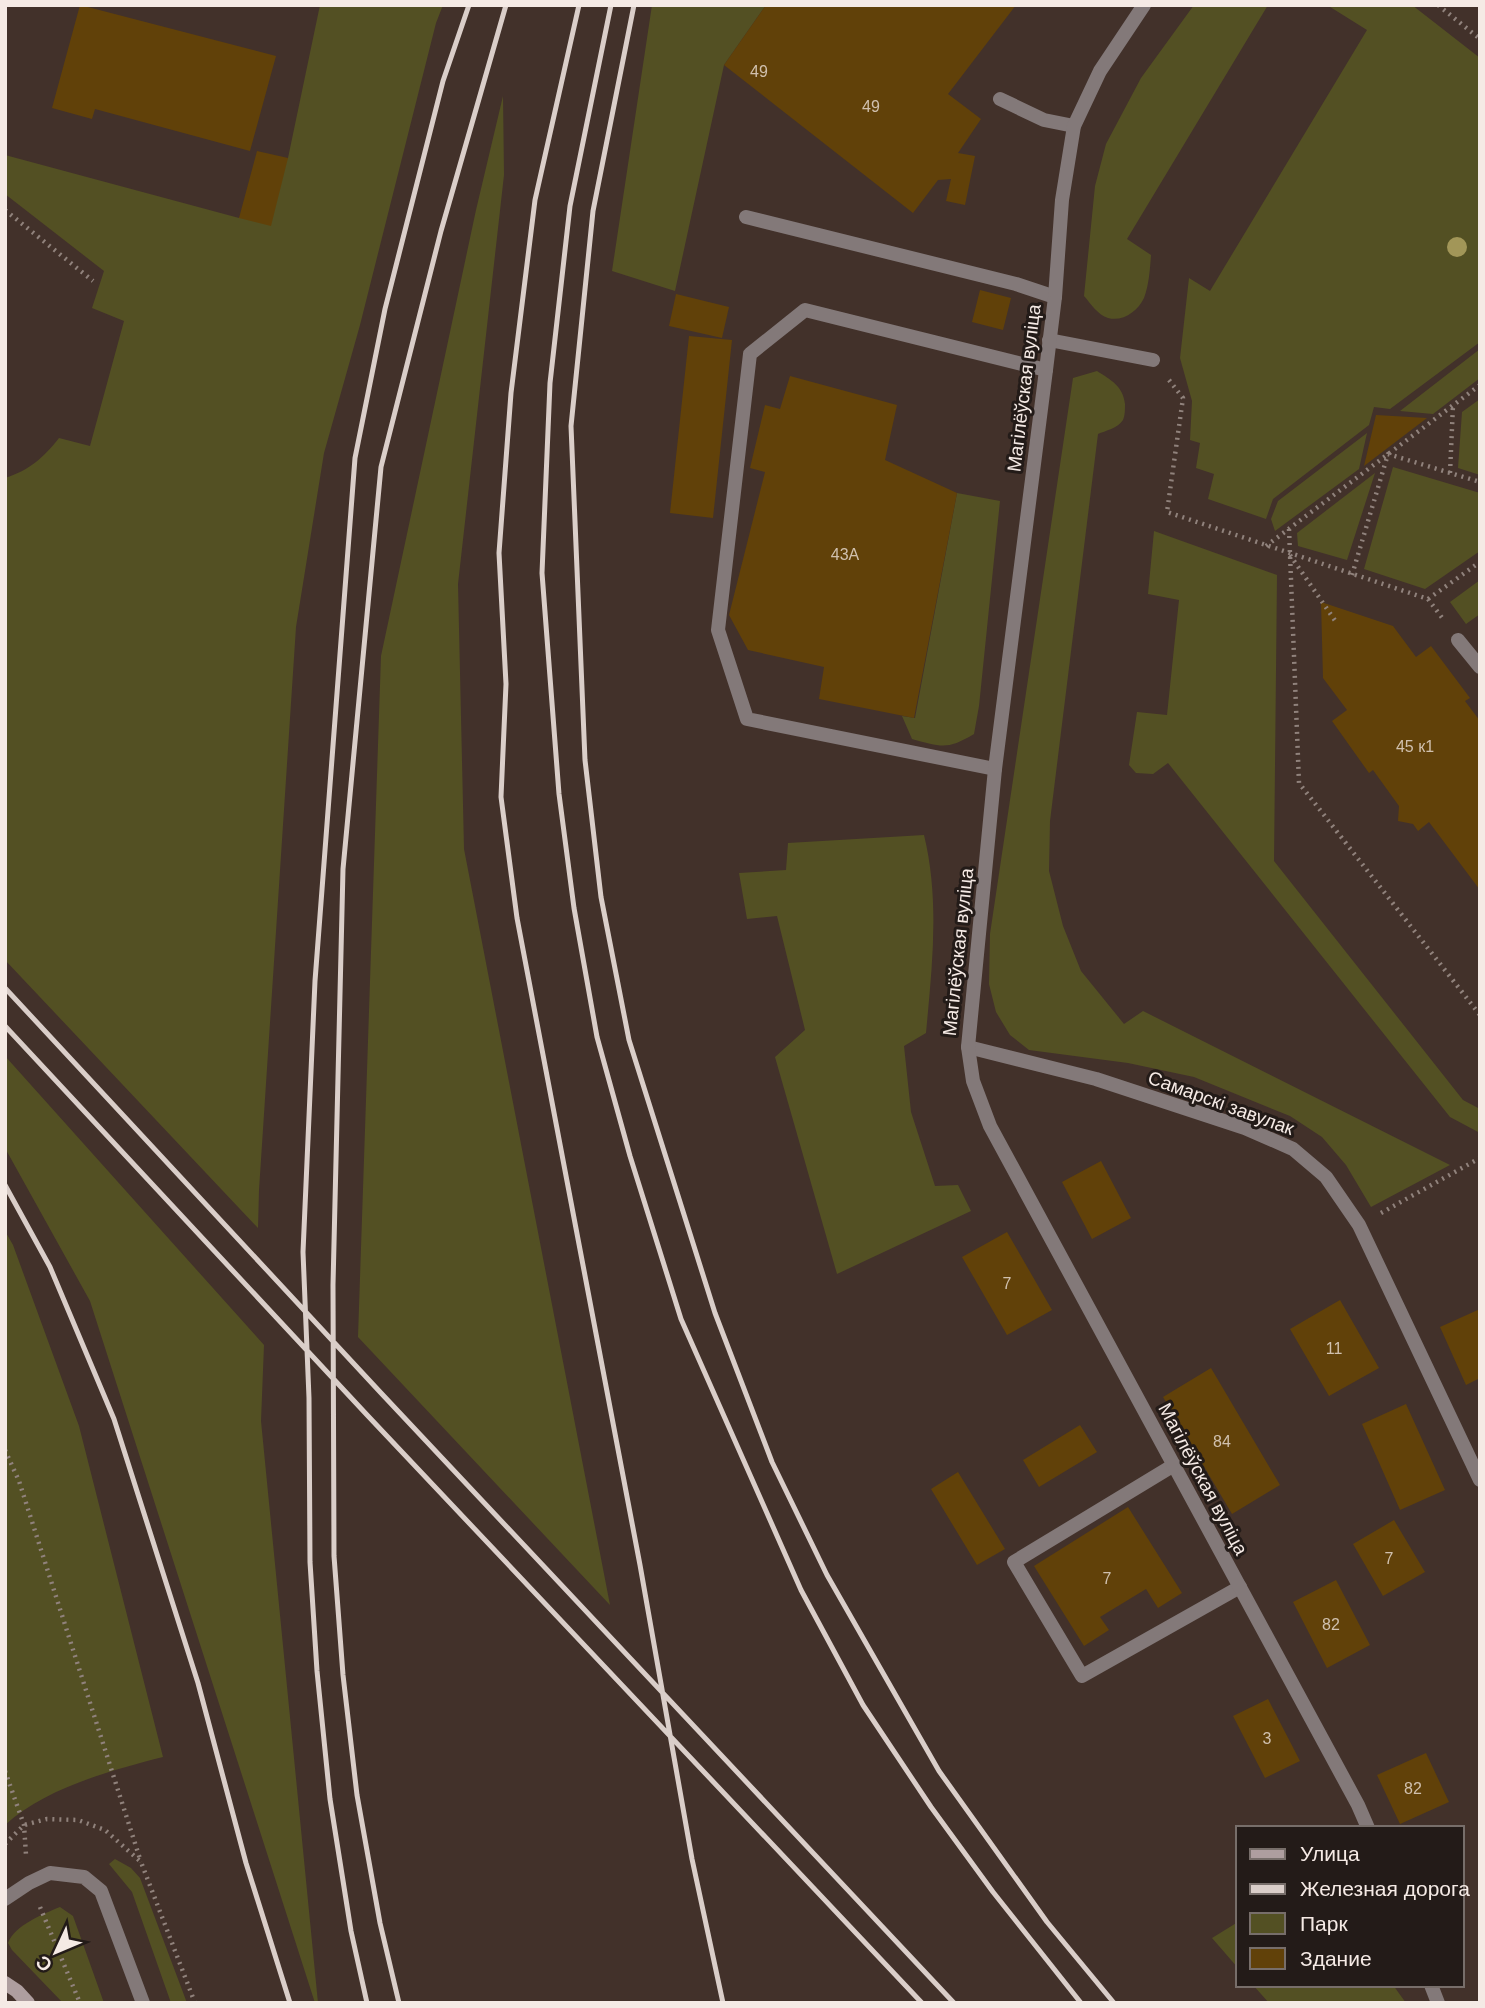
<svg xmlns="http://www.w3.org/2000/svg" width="1485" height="2008" viewBox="0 0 1485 2008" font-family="Arial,sans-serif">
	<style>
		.green { fill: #535023 }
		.building { fill: #614109 }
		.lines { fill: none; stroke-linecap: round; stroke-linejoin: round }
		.path { stroke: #90827c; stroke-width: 4.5; stroke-dasharray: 2 5; stroke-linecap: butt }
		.lane { stroke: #837979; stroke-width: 14 }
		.street { stroke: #837979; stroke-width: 14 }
		.secondary { stroke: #ae9e9f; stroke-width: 14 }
		.rail { stroke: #dacec9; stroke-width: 5 }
		.tree { fill: #a29658 }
		.labels { text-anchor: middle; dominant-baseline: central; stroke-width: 6; stroke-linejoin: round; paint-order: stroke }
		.number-label { font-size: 16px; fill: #d0c0ae }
		.street-label { font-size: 19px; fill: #f5eae5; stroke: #231b18 }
	</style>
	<rect width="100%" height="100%" fill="#42312a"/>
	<path class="green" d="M320 5H443L436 23 360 325 324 453 296 627 259 1190 258 1228 5 960V478C30 470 43 458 59 438L90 446 124 321 92 308 104 271 5 194V155L239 218 288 158Z
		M652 5H766L724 65 675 291 612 271Z
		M1194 5H1268L1127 239 1151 255C1150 269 1149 285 1144 298 1138 311 1123 322 1108 318 1098 315 1091 304 1084 296L1095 186 1106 144 1141 78Z
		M1327 5H1412L1480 58V342L1390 409 1374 407 1369 425 1273 499 1266 519 1208 499 1214 474 1196 468 1200 443 1190 440 1192 401 1180 358 1189 278 1210 291 1367 30Z
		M503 96 504 175 458 584 464 849 610 1605 358 1337 381 656 476 210Z
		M1480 349V378L1433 414 1400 411Z
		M1097 371C1111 380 1123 386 1125 404 1125 409 1125 416 1123 420 1118 428 1105 431 1098 434L1050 821 1049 871 1063 926 1081 971 1124 1024 1143 1011 1450 1165 1371 1207 1346 1165 1322 1137 1290 1116 1194 1077 1128 1063 1029 1050 1010 1035 996 1012 989 984 990 934 1073 378Z
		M1480 399V475L1458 468 1462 412Z
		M1367 433 1359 469 1275 531 1271 519 1278 501Z
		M1393 467 1480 493V551L1425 589 1364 569Z
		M1375 473 1347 560 1298 546 1297 533Z
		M957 493 1000 501 979 706 974 734C947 750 942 747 912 739L902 716 915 718Z
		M1154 531 1277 575 1274 861 1463 1100 1480 1109V1133L1450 1117 1168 763 1153 774 1136 773 1129 765 1137 712 1167 715 1179 600 1148 594Z
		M1480 580V614L1466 624 1450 602Z
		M924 835C940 901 932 967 926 1033L904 1046 911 1112 935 1186 958 1185 971 1211 837 1274 775 1057 805 1030 777 916 747 919 739 873 786 870 788 843Z
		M5 1056 264 1345 261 1421 318 2003H315L90 1301 5 1148Z
		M5 1231 13 1245 79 1426 163 1757C112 1770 45 1788 5 1825Z
		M115 1859 131 1868 140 1878 187 2003H171L132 1892 109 1864Z
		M60 1907 73 1916 104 2003H63L12 1950 8 1943C15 1925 43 1914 60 1907Z
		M1238 1922V1968L1212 1938Z
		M1253 1985H1393L1406 2003H1269Z"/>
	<path class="building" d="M80 5 276 56 250 151 95 109 92 119 52 108Z
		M766 5H1016L948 94 981 119 958 153 975 156 965 205 946 201 951 179 938 180 913 213 724 65Z
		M257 151 288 158 271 226 239 218Z
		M980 290 1011 298 1003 330 972 322Z
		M676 294 729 307 722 338 669 326Z
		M689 336 732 340 713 518 670 513Z
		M790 376 897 405 885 460 957 493 914 718 819 699 824 667 748 650 729 615 765 472 750 468 765 405 780 409Z
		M1376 415 1427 418 1364 466Z
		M1321 602 1393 626 1416 657 1431 646 1470 698 1465 701 1480 721V890L1429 822 1418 831 1413 824 1398 821 1399 806 1373 770 1369 773 1332 721 1347 710 1323 678Z
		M1101 1161 1131 1218 1092 1239 1062 1182Z
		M1007 1232 1052 1310 1007 1335 962 1257Z
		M1340 1300 1379 1368 1329 1396 1290 1329Z
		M1480 1309V1378L1466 1385 1440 1327Z
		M1211 1368 1280 1485 1232 1514 1163 1397Z
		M1406 1404 1445 1490 1400 1510 1362 1424Z
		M1080 1425 1097 1452 1039 1487 1023 1460Z
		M958 1472 1005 1549 977 1565 931 1489Z
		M1128 1507 1182 1593 1158 1608 1146 1589 1100 1617 1109 1630 1084 1646 1034 1566Z
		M1394 1520 1425 1572 1383 1596 1353 1544Z
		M1336 1580 1370 1645 1327 1668 1293 1602Z
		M1268 1699 1300 1761 1265 1778 1233 1716Z
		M1426 1753 1449 1802 1400 1824 1377 1775Z"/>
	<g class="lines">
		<path class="path" d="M1438 5 1480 39
			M5 210 93 281
			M1169 380 1183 398 1167 512 1428 599 1443 619
			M1450 473 1453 405
			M1289 529 1299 783 1480 1015
			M1266 546 1480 385
			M1290 555 1336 622
			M1352 575 1388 454 1480 482
			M1428 599 1480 562
			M1381 1213 1480 1158
			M5 1450 19 1481 141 1862
			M5 1771 24 1825 26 1855
			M5 1844 24 1825 47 1819 78 1820 105 1830 141 1862 195 2003
			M40 1907 80 2003"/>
		<path class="lane" d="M1000 99 1044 120 1074 126
			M746 217 1016 284 1055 297
			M1049 340 1153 360
			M1458 640 1480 667
			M995 769 747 719 718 630 750 354 805 310 1046 370
			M968 1047 1096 1079 1245 1128 1293 1149 1326 1177 1359 1225 1480 1480
			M1174 1465 1014 1562 1082 1676 1240 1587
			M5 1899 29 1883 50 1873 84 1877 101 1891 143 2003"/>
		<path class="street" d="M1144 5 1100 71 1074 126 1062 200 1055 297 1046 370 995 769 968 1047 973 1081 990 1126 1358 1805 1368 1828
			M1431 1985 1438 2003"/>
		<path class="secondary" d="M5 1983 17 1991 28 2003"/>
		<path class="rail" d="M579 5 535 200 511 393 499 553 506 684 501 797 517 918 640 1565 692 1859 723 2003
			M611 5 570 206 550 383 542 573 559 794 574 908 597 1037 630 1156 681 1319 801 1590 863 1705 931 1807 993 1892 1081 2003
			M634 5 593 211 571 426 585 760 601 897 629 1040 715 1313 772 1462 827 1575 939 1771 1047 1922 1114 2003
			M5 988 381 1393 954 2003
			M5 1026 368 1416 922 2003
			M5 1185 50 1267 114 1419 198 1683 246 1863 290 2003
			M367 2003 351 1931 330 1799 317 1671 310 1562 309 1398 303 1252 315 981 355 458 385 309 443 81 469 5
			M399 2003 380 1923 357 1795 343 1675 334 1556 333 1285 343 869 381 467 441 231 506 5"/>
	</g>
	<circle class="tree" cx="1457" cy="247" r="10"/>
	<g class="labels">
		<g class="number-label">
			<text x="759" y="71">49</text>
			<text x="871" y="106">49</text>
			<text x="845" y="554">43А</text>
			<text x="1415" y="746">45 к1</text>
			<text x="1007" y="1283">7</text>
			<text x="1334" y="1348">11</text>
			<text x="1222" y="1441">84</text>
			<text x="1389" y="1558">7</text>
			<text x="1107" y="1578">7</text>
			<text x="1331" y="1624">82</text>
			<text x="1267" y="1738">3</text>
			<text x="1413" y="1788">82</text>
		</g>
		<g class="street-label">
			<text transform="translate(1024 388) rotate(-83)">Магілёўская вуліца</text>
			<text transform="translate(958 952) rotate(-84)">Магілёўская вуліца</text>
			<text transform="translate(1221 1103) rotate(20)">Самарскі завулак</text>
			<text transform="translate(1203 1479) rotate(62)">Магілёўская вуліца</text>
		</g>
	</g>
	<rect width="1485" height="2008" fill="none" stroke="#f5eae5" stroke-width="14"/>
	<rect x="1236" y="1826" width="228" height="161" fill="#231b18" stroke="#776e6a" stroke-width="2"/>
	<rect x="1250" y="1849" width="35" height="10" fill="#ae9e9f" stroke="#776e6a" stroke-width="2"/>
	<text x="1300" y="1861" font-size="21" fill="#f5eae5">Улица</text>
	<rect x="1250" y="1884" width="35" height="10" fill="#dacec9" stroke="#776e6a" stroke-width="2"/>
	<text x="1300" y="1896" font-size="21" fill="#f5eae5">Железная дорога</text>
	<rect x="1250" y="1913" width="35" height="21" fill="#535023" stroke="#776e6a" stroke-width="2"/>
	<text x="1300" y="1931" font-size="21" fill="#f5eae5">Парк</text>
	<rect x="1250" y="1948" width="35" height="21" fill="#614109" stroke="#776e6a" stroke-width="2"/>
	<text x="1300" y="1966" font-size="21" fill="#f5eae5">Здание</text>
	<g transform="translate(56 1952) rotate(226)" stroke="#231b18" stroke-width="5" paint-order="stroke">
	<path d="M0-5L12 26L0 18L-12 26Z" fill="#f5eae5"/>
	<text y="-10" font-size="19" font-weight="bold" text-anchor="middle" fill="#f5eae5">С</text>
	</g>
</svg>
